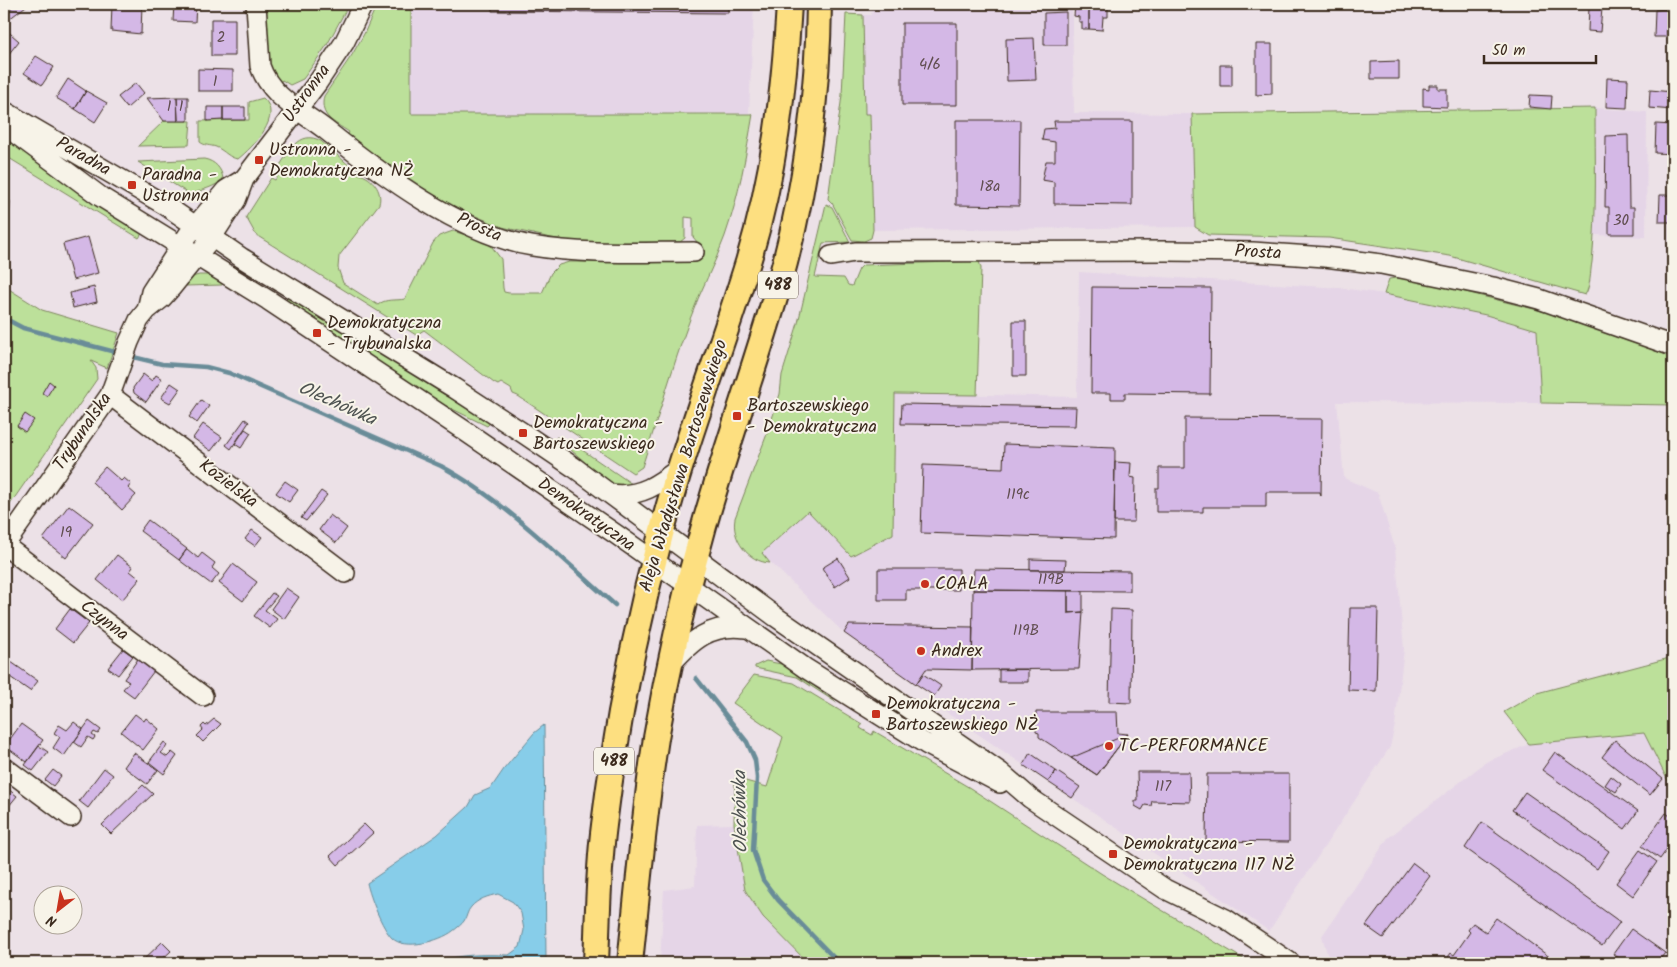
<svg xmlns="http://www.w3.org/2000/svg" width="1677" height="967" viewBox="0 0 1677 967" font-family="Kalam,sans-serif">
	<style>
		.built { fill: #e5d5e7 }
		.green { fill: #bce09a; stroke: #7c855c }
		.water { fill: #87cde9; stroke: #698c98 }
		.lines { fill: none; stroke-linecap: round; stroke-linejoin: round }
		.stream { stroke: #698c98; stroke-width: 4.5 }
		.building { fill: #d4b8e6; stroke: #3b2a1e }
		.minor-casing { stroke: #3b2a1e; stroke-width: 22 }
		.major-casing { stroke: #3b2a1e; stroke-width: 28 }
		.minor { stroke: #f7f3e8; stroke-width: 19 }
		.major { stroke: #fddf80; stroke-width: 24 }
		.poi-dot { fill: #c8321e; stroke: #f7f3e8; stroke-width: 2 }
		.labels { text-anchor: middle; dominant-baseline: central; stroke-width: 4; stroke-linejoin: round; paint-order: stroke }
		.number-label { font-size: 15px; fill: #614e50 }
		.shield { fill: #f7f3e8; stroke: #73665b; stroke-width: 1 }
		.shield-label { font-size: 16px; font-weight: bold; fill: #3b2a1e }
		.street-label { font-size: 18px; fill: #3b2a1e; stroke: #f7f3e8 }
		.poi-label { font-size: 18px; fill: #3b2a1e; stroke: #f7f3e8; text-anchor: start }
		.water-label { font-size: 19px; font-style: italic; fill: #4e5351; stroke: #f7f3e8 }
	</style>
	<rect width="100%" height="100%" fill="#ece1e7"/>
	<filter id="ink" filterUnits="userSpaceOnUse"><feTurbulence type="fractalNoise" baseFrequency=".02" numOctaves="2"/><feDisplacementMap in="SourceGraphic" scale="10" xChannelSelector="R" yChannelSelector="G"/><feConvolveMatrix kernelMatrix="1 2 1 2 8 2 1 2 1" color-interpolation-filters="sRGB"/></filter>
	<g filter="url(#ink)">
		<path class="built" d="M411 4H754L749 113 410 114Z
			M874 4H1072L1074 113 1192 114 1195 227 873 230 870 115 865 114 863 15H871Z
			M1595 108 1647 112 1646 237 1594 235Z
			M1079 272 1341 288 1392 295 1486 315 1537 330 1541 403 1337 402 1344 478 1378 493 1395 548 1404 649 1395 725 1390 747 1269 931 932 703 934 696 844 633 762 554 808 510 851 556 893 534 895 393 1077 397Z
			M1644 733 1673 791 1672 963H1330L1322 936 1388 838 1486 762 1529 744Z
			M734 824 745 890 763 917 807 963H660L664 890 695 886 697 825Z"/>
		<path class="green" d="M263 4H349L327 45 306 75 303 79 290 85 282 80 279 84C262 66 264 27 263 4Z
			M411 4V114H753C746 155 739 196 725 236 715 264 700 291 690 319 672 368 658 418 642 467L633 473 518 396 513 394 511 389 501 383 498 385 494 383 424 330 416 335 256 235 246 217 271 178 275 180 281 171 278 168C289 153 299 129 321 141L359 174C372 177 383 191 379 204L339 256 338 268 343 283 378 305C385 298 396 301 405 299L433 243 439 236 453 231 485 241 492 247 501 259 503 288 504 292 509 293H542L551 273 559 265 569 262H697L698 243 693 237V218L685 217V238L680 242 584 243 551 238 502 227 447 204 347 136 349 132C334 122 319 117 324 96L352 55 364 34 374 11 383 5Z
			M846 14 863 15 865 114H870L873 230 871 238 864 241 852 240 832 203 828 199 842 95Z
			M263 98C284 116 253 147 238 159 229 158 225 151 216 147 210 145 205 146 200 142V121L249 120V102Z
			M1595 108C1595 159 1597 211 1592 262 1590 272 1591 286 1585 295L1450 256 1329 238 1208 235 1195 227 1192 114Z
			M164 121H191L189 145 138 146Z
			M4 131 143 232 139 238 4 155Z
			M204 159C215 161 222 169 223 179 215 188 201 189 191 195L138 162Z
			M826 204 832 207 850 242 823 243 815 277 844 278 848 285 852 286 859 269 863 265 979 261 981 268 977 395 895 394 893 534 851 556 808 511 762 553 770 563C748 562 731 539 735 518L767 434 780 394 782 375 798 323Z
			M199 275H207L224 282 222 285 185 286 182 284 192 277Z
			M1396 278H1409L1546 312 1673 357V405L1541 403 1537 330 1486 315 1384 294 1389 279Z
			M4 286 42 310 119 333 107 368 91 361 96 368 97 379 4 513Z
			M288 296 490 423 487 426 430 398 284 301Z
			M556 437 569 441 632 484 634 487 613 485 594 470Z
			M1673 657V791L1644 733 1529 744 1504 712 1537 693Z
			M766 661 786 665 837 703 797 677 755 668V666Z
			M754 675 794 683 862 724 860 728 872 735 874 731 970 788 1102 874 1250 963H808L763 917 745 890 734 824 735 778 767 787 783 737 733 703Z"/>
		<path class="water" d="M544 725 546 963H433C460 954 481 954 509 955L520 947 524 930 521 913 513 902 498 894C488 896 478 899 471 907 467 911 467 917 464 921 462 924 457 928 453 931 440 941 405 951 392 938 382 928 370 897 367 883L437 835 468 807 475 795 491 788 504 769 534 733Z"/>
		<g class="lines">
			<path class="stream" d="M4 318 23 328 119 353
				M129 356 162 364 206 367 229 373 441 466C504 500 561 558 615 605
				M696 678 747 742 755 760 757 778 753 850 763 880 778 900 839 963"/>
		</g>
		<path class="building" d="M17 4H24L26 6 4 23V13Z
			M92 4H142L141 34 111 31 112 4Z
			M174 4H196L195 22 173 21Z
			M492 4H728V13L492 11Z
			M1075 6H1089V29H1082V22H1079V17L1074 16Z
			M1089 6H1108V17H1103L1102 30 1089 29Z
			M1589 7 1602 8 1600 32 1588 31Z
			M1667 9V37H1654L1655 10Z
			M1066 12V45H1044V13Z
			M211 19H235V56H211Z
			M902 23H957V105H902Z
			M4 28 19 41 4 60Z
			M1034 38 1036 80 1007 81 1006 39Z
			M1256 44H1272V94L1256 95Z
			M36 56 54 67 42 85 24 73Z
			M1399 61V79H1371V62Z
			M1220 65H1232V86H1220Z
			M198 69 233 70V91H198Z
			M1607 78 1628 79 1627 108 1606 107Z
			M68 79 86 91 75 109 56 98Z
			M136 83 144 93 127 108 118 97Z
			M1429 85H1438V89H1447V107L1423 106V88L1429 89Z
			M1650 90 1673 92V110L1649 108Z
			M86 91 107 103 95 122 75 109Z
			M1530 95 1552 96 1551 109 1529 107Z
			M177 97 178 121H164L147 98Z
			M177 97H188V121H178Z
			M207 107H223V120L207 121Z
			M223 107H245V120H223Z
			M956 120H1020L1019 206 956 205Z
			M1054 121H1132V205L1054 204V182L1042 180 1046 161H1055V142L1042 140 1044 129 1055 128Z
			M1656 124 1673 125V154L1655 153Z
			M1628 135 1629 207H1634V234H1609V207H1605L1606 136Z
			M1660 195H1673V222H1659Z
			M4 201H10L8 240 4 239Z
			M88 237 98 273 73 280 63 244Z
			M4 239 8 240 7 274H4Z
			M94 287 97 302 73 308 70 293Z
			M1092 287 1211 288 1210 394 1125 393V399H1111V393H1091Z
			M1013 321H1026V376H1013Z
			M143 374 152 381 156 375 162 379 146 402 134 393 133 388Z
			M49 381 54 385 47 396 42 393Z
			M171 383 180 389 170 403 161 398Z
			M201 400 209 406 197 423 189 417Z
			M902 404 1076 407 1075 426 901 424Z
			M25 414 34 420 25 432 17 426Z
			M1185 418 1322 419 1321 496 1320 492H1266V507H1203V512H1156V488H1159V468H1185Z
			M245 419 249 422 231 449 226 445Z
			M203 424 222 437 211 451 193 438Z
			M245 429 251 433 241 448 235 444Z
			M1004 444 1115 448 1114 539 921 533 923 465 1003 468Z
			M1115 462 1131 463 1130 477 1135 478 1134 522H1114Z
			M105 467 121 481 124 478 131 484 128 488 136 495 122 510 92 482Z
			M285 481 298 490 289 502 276 493Z
			M321 491 327 495 306 521 301 518Z
			M69 505 93 523 66 558 43 539Z
			M330 515 347 528 336 543 319 530Z
			M148 520 187 549 179 560 140 531Z
			M252 530 262 537 255 546 245 539Z
			M187 549 198 558 202 553 215 563 212 568 219 574 211 584 179 560Z
			M117 555 133 567 130 571 140 579 122 600 97 580Z
			M838 558 850 577 835 587 822 568Z
			M1030 559 1066 560 1065 570H1030Z
			M233 564 257 582 243 601 219 583Z
			M878 569H959V590H906V600H878Z
			M974 569 1130 571V591L973 590Z
			M286 588 299 597 284 619 271 609Z
			M973 590 1068 591V613L1083 612 1079 669 972 670Z
			M1068 591H1083V612L1068 613Z
			M272 593 277 596 265 610 277 619 270 628 254 616Z
			M1350 608H1378L1376 691 1348 690Z
			M70 609 89 623 73 643 55 629Z
			M1111 609 1132 610 1131 703 1109 702Z
			M849 625 973 627 972 670 926 669 916 684 844 633Z
			M123 649 133 656 118 675 108 668Z
			M4 657 38 681 30 691 10 677 5 685 4 684Z
			M138 659 154 671 134 697 123 689 129 682 124 679Z
			M999 669H1028V682H999Z
			M923 674 941 686 934 696 916 684Z
			M1036 712H1117L1118 733 1128 734 1097 775 1039 737V733L1036 732Z
			M135 714 144 721 146 718 159 729 143 750 121 732Z
			M214 719 221 724 203 742 197 736 203 730 201 727 204 724 206 726Z
			M89 721 101 730 98 734 94 732 92 735 95 737 93 740 88 737 81 747 74 742Z
			M74 722 83 729 64 756 53 748 60 737 54 733 59 725 67 730Z
			M21 724 43 740 27 762 5 746Z
			M1128 734 1097 775 1071 758Z
			M1615 740 1663 779 1650 795 1602 757Z
			M164 742 168 745 161 753 167 757 172 752 177 756 164 774 149 762Z
			M39 746 48 752 33 771 25 765Z
			M1555 752 1638 811 1625 829 1542 770Z
			M134 753 158 770 147 784 124 767Z
			M1030 753 1056 771 1048 782 1023 765Z
			M104 768 113 775 88 808 79 801Z
			M53 770 61 776 53 786 45 780Z
			M1056 771 1080 787 1072 798 1048 782Z
			M1137 772H1189L1190 802 1152 801 1151 806 1145 805 1142 810 1135 806V801H1138Z
			M1207 774H1289V842L1206 841Z
			M1611 776 1621 784 1616 792 1605 785Z
			M143 785 153 794 111 834 102 825Z
			M4 786 17 796 4 812Z
			M1525 792 1609 851 1597 869 1512 810Z
			M1666 813 1673 818V841L1660 859 1642 846Z
			M1482 822 1620 922 1602 946 1465 848Z
			M364 824 373 833 338 865 330 856Z
			M1640 850 1657 862 1633 896 1616 883Z
			M1413 863 1430 876 1383 938 1366 926Z
			M1496 918 1551 958 1547 963H1447L1449 961 1446 960 1451 953 1454 955 1470 932 1468 930 1473 923 1486 932Z
			M1631 929 1665 953 1657 963H1626L1613 954Z
			M162 942 171 951 158 963H140Z"/>
		<g class="lines">
			<defs>
				<path id="minor" d="M256 4 260 66C271 98 302 111 326 130 382 175 461 234 532 246 585 255 641 252 694 252
					M4 111 165 205 242 258 454 388 523 433 575 468 776 617 1000 772 1030 798 1165 889 1226 919 1291 963
					M4 125 101 197 268 300 465 431 617 535 805 668 926 744 1000 783
					M831 256 855 252 1166 251 1253 252 1325 257 1381 264 1493 287 1539 299 1673 346
					M147 310 151 292 188 235 226 190 244 179
					M110 395 345 573
					M611 494C640 498 659 484 681 467
					M4 545 203 696
					M4 546 110 395 129 342 139 320 147 310 162 298 171 288 212 237 236 200 244 179 318 82 344 43 363 4
					M670 665C692 640 711 623 746 628
					M4 767 71 817"/>
				<path id="major" d="M596 963C598 917 598 871 604 825 616 727 635 630 661 534 685 442 720 353 748 262 774 176 784 92 789 4
					M630 963C638 888 644 813 656 738 668 667 684 596 704 526 727 444 756 364 780 281 805 192 818 97 819 4"/>
			</defs>
			<use href="#minor" class="minor-casing"/>
			<use href="#major" class="major-casing"/>
			<use href="#minor" class="minor"/>
			<use href="#major" class="major"/>
		</g>
	</g>
	<g class="poi-dot">
		<rect x="254" y="155" width="10" height="10" rx="2.5"/>
		<rect x="127" y="180" width="10" height="10" rx="2.5"/>
		<rect x="312" y="328" width="10" height="10" rx="2.5"/>
		<rect x="732" y="411" width="10" height="10" rx="2.5"/>
		<rect x="518" y="428" width="10" height="10" rx="2.5"/>
		<circle cx="925" cy="584" r="5"/>
		<circle cx="921" cy="651" r="5"/>
		<rect x="871" y="709" width="10" height="10" rx="2.5"/>
		<circle cx="1109" cy="746" r="5"/>
		<rect x="1108" y="849" width="10" height="10" rx="2.5"/>
	</g>
	<g class="labels">
		<g class="number-label">
			<text x="221" y="38">2</text>
			<text x="930" y="65">4/6</text>
			<text x="215" y="82">1</text>
			<text x="169" y="107">1</text>
			<text x="181" y="107">1</text>
			<text x="990" y="187">18a</text>
			<text x="1621" y="221">30</text>
			<text x="1018" y="495">119c</text>
			<text x="66" y="533">19</text>
			<text x="1051" y="580">119B</text>
			<text x="1026" y="631">119B</text>
			<text x="1163" y="787">117</text>
		</g>
		<g class="shield">
			<rect x="758" y="271.5" width="40" height="27" rx="4"/>
			<rect x="594" y="747.5" width="40" height="27" rx="4"/>
		</g>
		<g class="shield-label">
			<text x="778" y="285">488</text>
			<text x="614" y="761">488</text>
		</g>
		<g class="street-label">
			<text transform="translate(307 94) rotate(-54)">Ustronna</text>
			<text transform="translate(83 157) rotate(30)">Paradna</text>
			<text transform="translate(479 228) rotate(24)">Prosta</text>
			<text transform="translate(1258 253) rotate(3)">Prosta</text>
			<text transform="translate(83 432) rotate(-56)">Trybunalska</text>
			<text transform="translate(684 466) rotate(-73)">Aleja Władysława Bartoszewskiego</text>
			<text transform="translate(228 484) rotate(37)">Kozielska</text>
			<text transform="translate(586 515) rotate(35)">Demokratyczna</text>
			<text transform="translate(104 621) rotate(37)">Czynna</text>
		</g>
		<g class="poi-label">
			<text x="269" y="150">Ustronna -<tspan x="269" dy="21">Demokratyczna NŻ</tspan></text>
			<text x="142" y="175">Paradna -<tspan x="142" dy="21">Ustronna</tspan></text>
			<text x="327" y="323">Demokratyczna<tspan x="327" dy="21">- Trybunalska</tspan></text>
			<text x="747" y="406">Bartoszewskiego<tspan x="747" dy="21">- Demokratyczna</tspan></text>
			<text x="533" y="423">Demokratyczna -<tspan x="533" dy="21">Bartoszewskiego</tspan></text>
			<text x="935" y="584">COALA</text>
			<text x="931" y="651">Andrex</text>
			<text x="886" y="704">Demokratyczna -<tspan x="886" dy="21">Bartoszewskiego NŻ</tspan></text>
			<text x="1119" y="746">TC-PERFORMANCE</text>
			<text x="1123" y="844">Demokratyczna -<tspan x="1123" dy="21">Demokratyczna 117 NŻ</tspan></text>
		</g>
		<g class="water-label">
			<text transform="translate(337 404) rotate(24)">Olechówka</text>
			<text transform="translate(741 812) rotate(-91)">Olechówka</text>
		</g>
	</g>
	<rect width="1677" height="967" fill="none" stroke="#f7f3e8" stroke-width="20"/>
	<rect x="10" y="10" width="1657" height="947" fill="none" stroke="#3b2a1e" stroke-width="2" filter="url(#ink)"/>
	<g transform="translate(58 910) rotate(211)"><circle r="24" fill="#f7f3e8" stroke="#aca397"/>
	<path d="M0-4L9 19L0 12L-9 19Z" fill="#c8321e"/>
	<text y="-8" font-size="14" font-weight="bold" text-anchor="middle" fill="#3b2a1e">N</text>
	</g>
	<path d="M1484 55v8h112v-8" fill="none" stroke="#3b2a1e" stroke-width="2.5"/>
	<text x="1492" y="55" font-size="15" fill="#3b2a1e" stroke="#f7f3e8" stroke-width="4" paint-order="stroke">50 m</text>
</svg>
